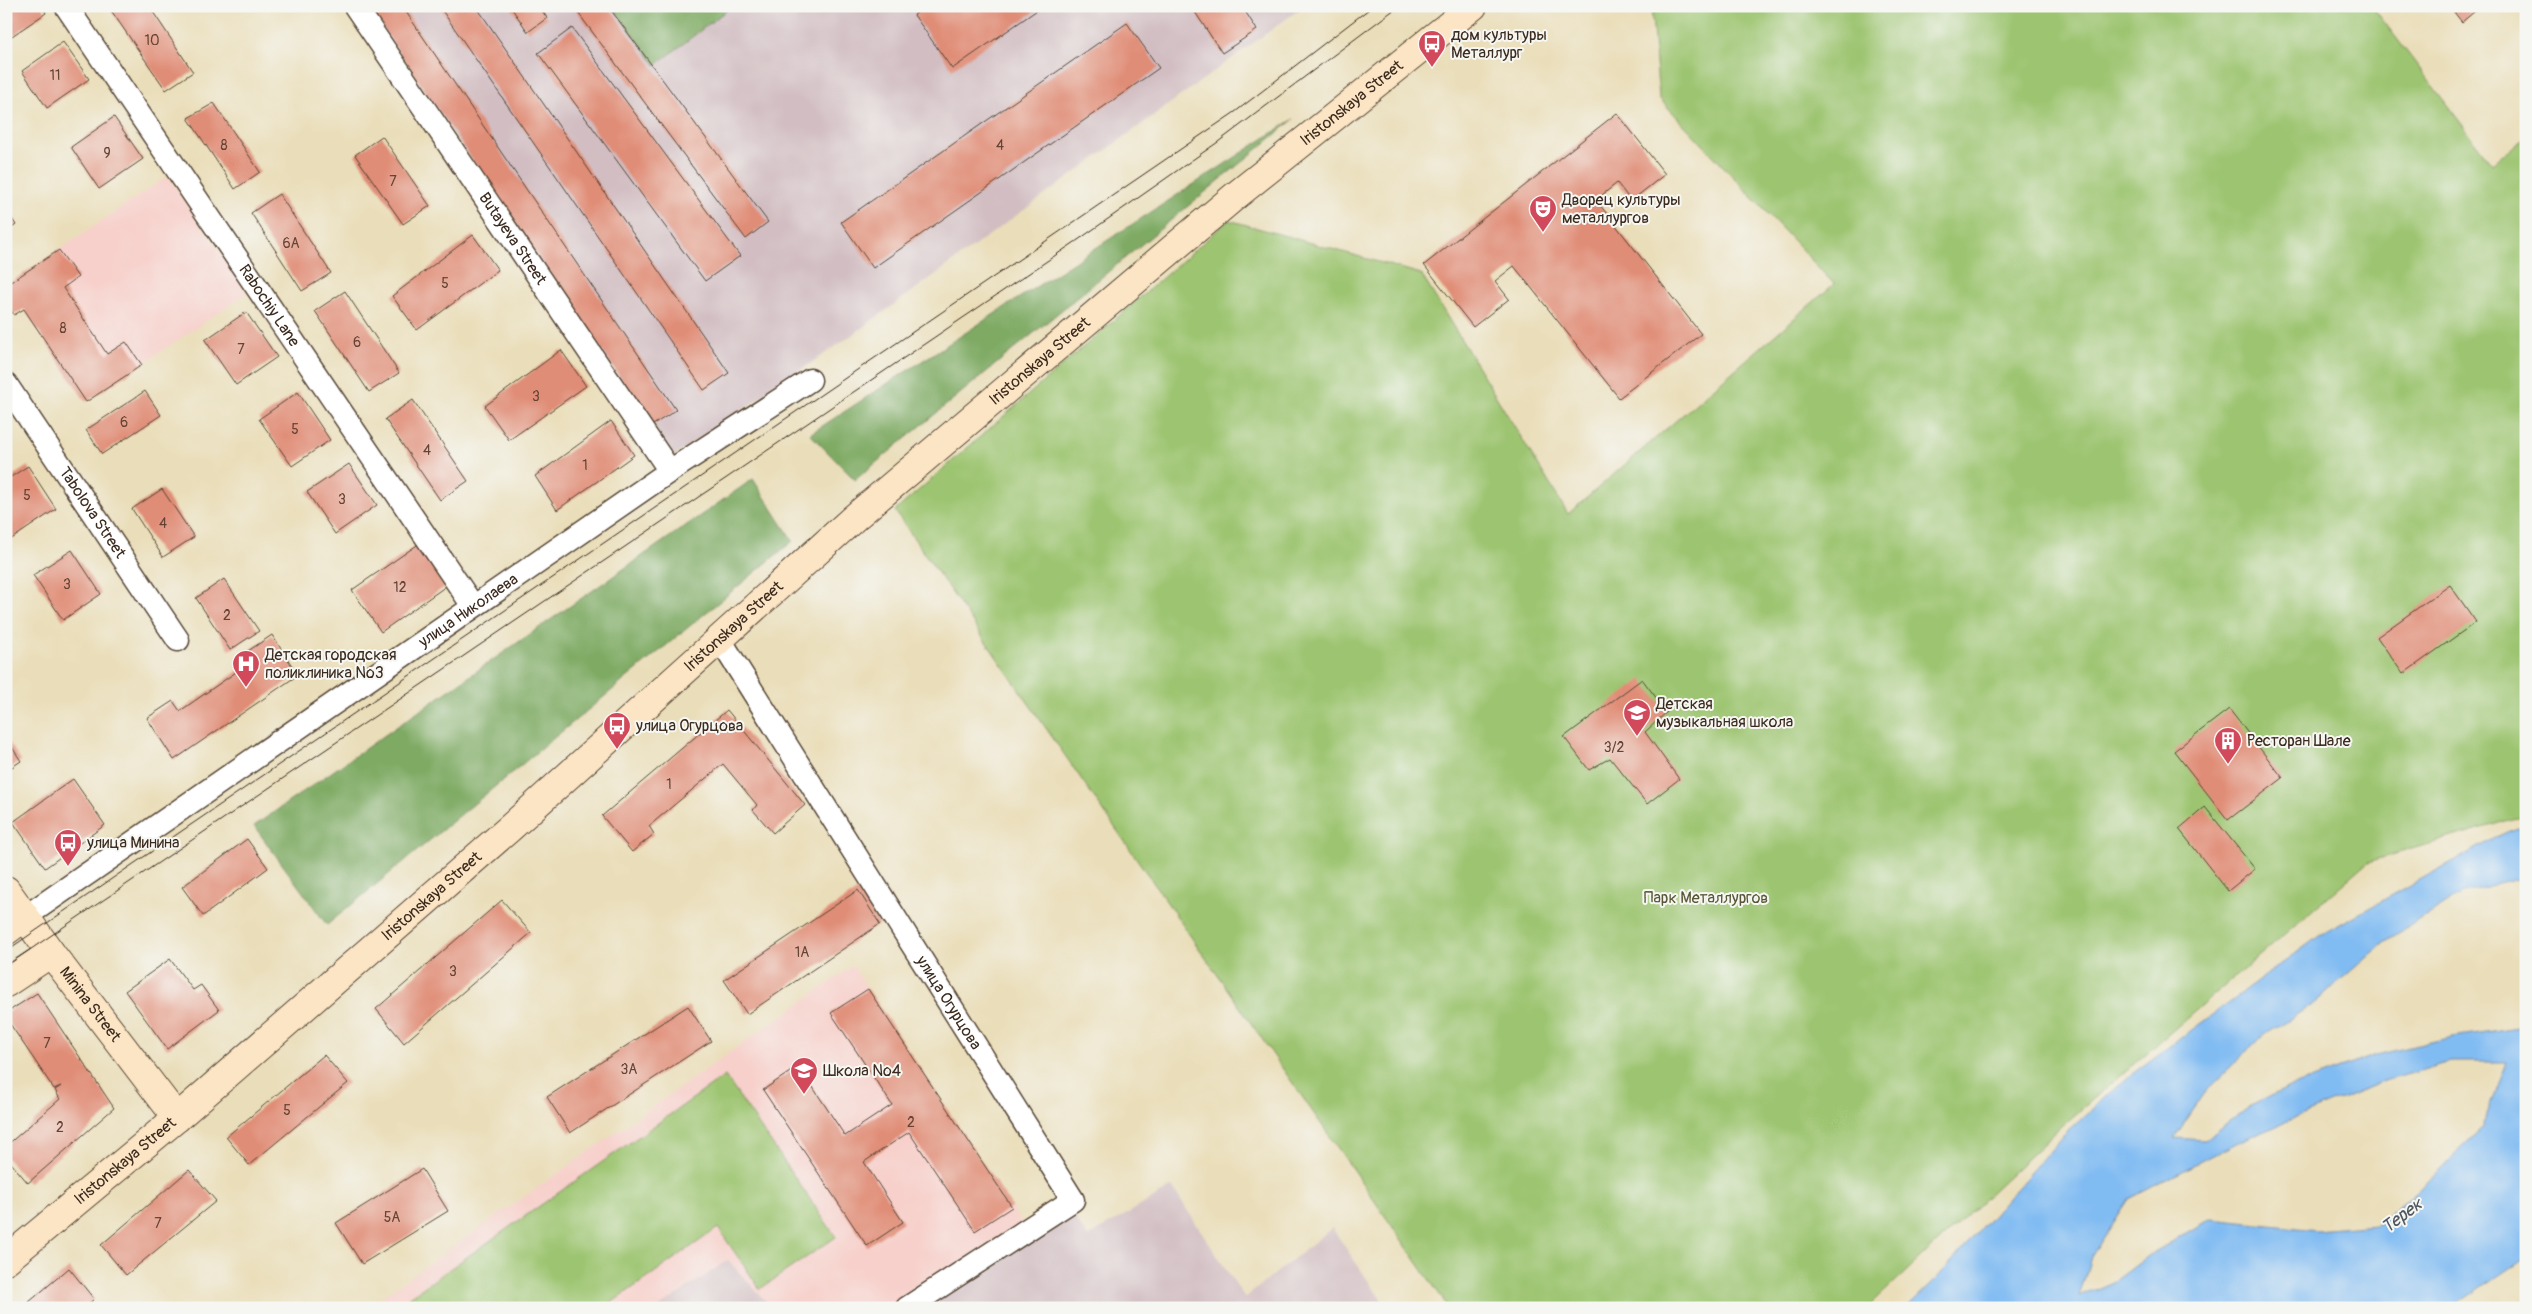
<svg xmlns="http://www.w3.org/2000/svg" width="2532" height="1314" viewBox="0 0 2532 1314" font-family="Pangolin,sans-serif">
	<style>
		.built { fill: #f7d0cb }
		.industrial { fill: #d2bec2 }
		.green { fill: #9dc571; stroke: #6c7848 }
		.forest { fill: #7eaa63; stroke: #5c6a40 }
		.water { fill: #80bbf2; stroke: #5e7288; fill-rule: evenodd }
		.building { fill: #e08d77 }
		.lines { fill: none; stroke-linecap: round; stroke-linejoin: round }
		.street-casing { stroke: #554535; stroke-width: 25 }
		.secondary-casing { stroke: #554535; stroke-width: 30 }
		.street { stroke: #fff; stroke-width: 22 }
		.secondary { stroke: #fce5c4; stroke-width: 28 }
		.tram { stroke: #3b2a1e; stroke-width: 1 }
		.labels { text-anchor: middle; dominant-baseline: central; stroke-width: 4; stroke-linejoin: round; paint-order: stroke }
		.number-label { font-size: 14px; fill: #644334 }
		.poi-label { font-size: 16px; fill: #3b2a1e; stroke: #f6f6f2; text-anchor: start }
		.street-label { font-size: 16px; fill: #3b2a1e; stroke: #f6f6f2 }
		.park-label { font-size: 16px; fill: #585837; stroke: #f6f6f2 }
		.water-label { font-size: 18px; font-style: italic; fill: #50565e; stroke: #f6f6f2 }
	</style>
	<rect width="100%" height="100%" fill="#f6f6f2"/>
	<filter id="ink" filterUnits="userSpaceOnUse"><feTurbulence type="fractalNoise" baseFrequency=".02" numOctaves="2"/><feDisplacementMap in="SourceGraphic" scale="10" xChannelSelector="R" yChannelSelector="G"/><feConvolveMatrix kernelMatrix="1 2 1 2 8 2 1 2 1" color-interpolation-filters="sRGB"/></filter>
	<filter id="wash" filterUnits="userSpaceOnUse"><feTurbulence type="fractalNoise" baseFrequency=".0096" numOctaves="4" result="noise"/><feDisplacementMap in="SourceGraphic" scale="20" xChannelSelector="R" yChannelSelector="G"/><feGaussianBlur stdDeviation="1.12" result="paint"/><feColorMatrix in="noise" values="0 0 0 0 0 0 0 0 0 0 0 0 0 0 0 0 0 1.4 0 .05"/><feComposite in="paint" operator="in"/></filter>
	<g filter="url(#wash)">
		<rect width="100%" height="100%" fill="#eadeba"/>
		<path class="built" d="M168 176 247 293 86 402 7 285Z
			M853 966 1023 1225 889 1308H772L728 1260 658 1308H379L376 1301Z"/>
		<path class="industrial" d="M366 6H612L656 65 732 6H1304L855 333 673 457Z
			M1172 1187 1245 1298 1332 1228 1387 1308H920L1073 1215 1088 1237Z
			M728 1260 772 1308H658Z"/>
		<path class="green" d="M1651 6H2372L2492 164 2526 136V815L2368 862 2062 1126 1867 1308H1449L895 511 1229 220 1421 274 1568 514 1834 284 1659 98Z
			M725 1076 836 1237 760 1289 718 1228 604 1308H408L404 1301Z"/>
		<path class="forest" d="M612 6H732L656 65Z
			M1294 119 855 480 810 434Z
			M753 479 793 541 327 925 254 826Z"/>
		<path class="water" d="M2526 824V877L2462 893 2384 942 2313 1004 2260 1038 2207 1090 2174 1138 2204 1140 2248 1107 2299 1084 2376 1055 2452 1037 2526 1026V1257L2451 1308H1906L1937 1278 2067 1132 2125 1079 2322 934 2499 836ZM2450 1062H2507L2483 1128 2416 1192 2376 1225 2317 1230 2211 1219 2151 1254 2115 1281 2079 1297 2091 1257 2129 1199 2246 1138 2385 1081Z"/>
		<g id="blocks">
			<path class="building" d="M6 6H42L46 13 6 40Z
				M114 6H149L193 72 166 90 110 9Z
				M368 6H402L676 410 653 425Z
				M439 6H476L729 373 704 390Z
				M510 6H539L547 18 528 32Z
				M573 6H608L768 222 746 239Z
				M927 6H1043L952 69 914 15Z
				M1191 6H1245L1243 8 1257 30 1222 53Z
				M2449 6H2481L2462 22Z
				M1127 23 1159 68 873 268 841 222Z
				M572 28 740 256 705 281 538 53Z
				M63 42 89 79 47 108 22 71Z
				M214 103 260 172 235 189 188 118Z
				M1617 113 1665 174 1631 201 1617 183 1596 200 1701 334 1619 398 1514 266 1495 281 1509 299 1473 327 1424 265Z
				M114 117 143 159 99 189 71 147Z
				M382 136 430 206 403 224 355 155Z
				M279 194 331 273 302 291 251 213Z
				M6 210 16 225 6 232Z
				M473 235 498 270 417 330 392 296Z
				M59 250 78 277 63 288 107 354 126 342 142 365 86 402 24 309 14 315 6 303V285Z
				M345 291 399 373 369 392 315 311Z
				M246 312 277 357 236 385 205 340Z
				M561 350 586 386 509 440 485 406Z
				M145 391 161 415 102 454 86 430Z
				M298 392 330 440 292 466 259 419Z
				M413 400 468 481 440 500 385 419Z
				M611 421 634 455 557 510 535 476Z
				M349 464 377 505 335 534 307 492Z
				M28 466 56 509 10 540 6 535V480Z
				M162 489 194 537 163 557 132 509Z
				M420 543 449 584 381 632 352 590Z
				M72 550 101 594 63 620 33 575Z
				M224 579 259 631 230 650 196 598Z
				M2450 585 2476 622 2403 674 2377 637Z
				M272 635 298 675 174 760 147 718 173 701 180 711 249 663 242 655Z
				M1642 679 1667 712 1645 732 1679 779 1647 804 1610 758 1589 770 1564 737Z
				M2229 709 2283 778 2228 820 2174 751Z
				M727 710 805 805 773 833 753 810 757 805 723 764 649 826 654 834 632 852 602 816Z
				M6 738 21 761 6 771Z
				M73 779 105 825 45 868 13 822Z
				M2205 807 2255 869 2228 891 2179 829Z
				M247 839 268 868 203 916 182 887Z
				M858 890 880 924 747 1014 724 980Z
				M502 900 531 933 404 1043 376 1009Z
				M170 959 193 990 201 985 219 1010 167 1049 125 991Z
				M868 989 1012 1207 975 1231 909 1132 864 1162 903 1222 867 1246 763 1090 799 1066 845 1136 892 1105 831 1013Z
				M37 993 114 1108 28 1183 6 1157V1146L60 1099 55 1090 61 1086 54 1089 6 1018V1013Z
				M688 1006 711 1041 570 1133 547 1097Z
				M324 1055 348 1083 249 1165 226 1137Z
				M422 1169 448 1211 362 1264 336 1223Z
				M189 1170 216 1201 126 1275 101 1245Z
				M69 1268 94 1299 84 1308H22Z"/>
		</g>
	</g>
	<g filter="url(#ink)">
		<use href="#blocks" fill-opacity="0" stroke="#554535" stroke-width="1"/>
		<g class="lines">
			<defs>
				<g id="street">
					<path id="s1" d="M66 6 473 606"/>
					<path id="s2" d="M355 6 670 471"/>
					<path id="s3" d="M6 384 178 640"/>
					<path id="s4" d="M719 638 1073 1200 907 1308"/>
					<path id="s5" d="M25 917 670 471 810 380"/>
				</g>
				<g id="secondary">
					<path id="s6" d="M6 890 51 953 177 1118"/>
					<path d="M6 931 25 917"/>
					<path d="M6 983 51 953"/>
					<path id="s7" d="M6 1260 177 1118 510 828 854 518 1234 197 1473 6"/>
				</g>
			</defs>
			<use href="#street" class="street-casing"/>
			<use href="#secondary" class="secondary-casing"/>
			<use href="#street" class="street"/>
			<use href="#secondary" class="secondary"/>
			<path class="tram" d="M6 951 1235 112 1373 6
				M6 966 1078 240 1218 142 1399 6"/>
		</g>
	</g>
	<defs>
		<symbol id="bus-pin" viewBox="-11 -11 22 30"><path d="M0 17L-7.5 6A9.5 9.5 0 1 1 7.5 6Z" fill="#d1495b" stroke="#f6f6f2"/><path d="M-5-6H5V4H4V6H2V4H-2V6H-4V4H-5ZM-3.5-4V0h7V-4ZM-3.5 1.2v1.5H-2V1.2ZM2 1.2v1.5H3.5V1.2Z" fill="#fff"/></symbol>
		<symbol id="theatre-pin" viewBox="-11 -11 22 30"><path d="M0 17L-7.5 6A9.5 9.5 0 1 1 7.5 6Z" fill="#d1495b" stroke="#f6f6f2"/><path d="M-5-5.5Q0-4 5-5.5V0Q5 5 0 6Q-5 5-5 0ZM-3.3-2.5H-1v1.5H-3.3ZM1-2.5H3.3v1.5H1ZM-2.8 1Q0 5.5 2.8 1Z" fill="#fff"/></symbol>
		<symbol id="hospital-pin" viewBox="-11 -11 22 30"><path d="M0 17L-7.5 6A9.5 9.5 0 1 1 7.5 6Z" fill="#d1495b" stroke="#f6f6f2"/><path d="M-5-5h3v3.5h4V-5h3V5h-3V1.5h-4V5h-3Z" fill="#fff"/></symbol>
		<symbol id="school-pin" viewBox="-11 -11 22 30"><path d="M0 17L-7.5 6A9.5 9.5 0 1 1 7.5 6Z" fill="#d1495b" stroke="#f6f6f2"/><path d="M0-5L7-2L0 1L-7-2ZM-4 1L0 2.5L4 1V4Q0 6-4 4Z" fill="#fff"/></symbol>
		<symbol id="building-pin" viewBox="-11 -11 22 30"><path d="M0 17L-7.5 6A9.5 9.5 0 1 1 7.5 6Z" fill="#d1495b" stroke="#f6f6f2"/><path d="M-4-6H4V6H1V3H-1V6H-4ZM-2.5-4.3h1.7v1.8h-1.7ZM.8-4.3h1.7v1.8H.8ZM-2.5-1h1.7V.8h-1.7ZM.8-1h1.7V.8H.8Z" fill="#fff"/></symbol>
	</defs>
	<g fill-rule="evenodd">
		<use href="#bus-pin" x="1416" y="28" width="32" height="43"/>
		<use href="#theatre-pin" x="1527" y="193" width="32" height="43"/>
		<use href="#hospital-pin" x="230" y="648" width="32" height="43"/>
		<use href="#school-pin" x="1621" y="697" width="32" height="43"/>
		<use href="#bus-pin" x="601" y="710" width="32" height="43"/>
		<use href="#building-pin" x="2212" y="725" width="32" height="43"/>
		<use href="#bus-pin" x="52" y="827" width="32" height="43"/>
		<use href="#school-pin" x="788" y="1055" width="32" height="43"/>
	</g>
	<g class="labels">
		<g class="number-label">
			<text x="152" y="40">10</text>
			<text x="55" y="75">11</text>
			<text x="224" y="145">8</text>
			<text x="1000" y="145">4</text>
			<text x="107" y="153">9</text>
			<text x="393" y="181">7</text>
			<text x="291" y="243">6А</text>
			<text x="445" y="283">5</text>
			<text x="63" y="328">8</text>
			<text x="357" y="342">6</text>
			<text x="241" y="349">7</text>
			<text x="536" y="396">3</text>
			<text x="124" y="422">6</text>
			<text x="295" y="429">5</text>
			<text x="427" y="450">4</text>
			<text x="585" y="465">1</text>
			<text x="27" y="495">5</text>
			<text x="342" y="499">3</text>
			<text x="163" y="523">4</text>
			<text x="67" y="584">3</text>
			<text x="400" y="587">12</text>
			<text x="227" y="615">2</text>
			<text x="1614" y="747">3/2</text>
			<text x="669" y="784">1</text>
			<text x="802" y="952">1А</text>
			<text x="453" y="971">3</text>
			<text x="47" y="1043">7</text>
			<text x="629" y="1069">3А</text>
			<text x="287" y="1110">5</text>
			<text x="911" y="1122">2</text>
			<text x="60" y="1127">2</text>
			<text x="392" y="1217">5А</text>
			<text x="158" y="1223">7</text>
		</g>
		<g class="poi-label">
			<text x="1451" y="35">дом культуры<tspan x="1451" dy="18">Металлург</tspan></text>
			<text x="1562" y="200">Дворец культуры<tspan x="1562" dy="18">металлургов</tspan></text>
			<text x="265" y="655">Детская городская<tspan x="265" dy="18">поликлиника №3</tspan></text>
			<text x="1656" y="704">Детская<tspan x="1656" dy="18">музыкальная школа</tspan></text>
			<text x="636" y="726">улица Огурцова</text>
			<text x="2247" y="741">Ресторан Шале</text>
			<text x="87" y="843">улица Минина</text>
			<text x="823" y="1071">Школа №4</text>
		</g>
		<g class="street-label">
			<text stroke="none"><textPath href="#s7" startOffset="1775">Iristonskaya Street</textPath></text>
			<text stroke="none"><textPath href="#s2" startOffset="281">Butayeva Street</textPath></text>
			<text stroke="none"><textPath href="#s1" startOffset="362">Rabochiy Lane</textPath></text>
			<text stroke="none"><textPath href="#s7" startOffset="1370">Iristonskaya Street</textPath></text>
			<text stroke="none"><textPath href="#s3" startOffset="155">Tabolova Street</textPath></text>
			<text stroke="none"><textPath href="#s5" startOffset="539">улица Николаева</textPath></text>
			<text stroke="none"><textPath href="#s7" startOffset="965">Iristonskaya Street</textPath></text>
			<text stroke="none"><textPath href="#s7" startOffset="560">Iristonskaya Street</textPath></text>
			<text stroke="none"><textPath href="#s4" startOffset="431">улица Огурцова</textPath></text>
			<text stroke="none"><textPath href="#s6" startOffset="142">Minina Street</textPath></text>
			<text stroke="none"><textPath href="#s7" startOffset="155">Iristonskaya Street</textPath></text>
		</g>
		<g class="park-label">
			<text x="1706" y="898">Парк Металлургов</text>
		</g>
		<g class="water-label">
			<text transform="translate(2402 1216) rotate(-37)">Терек</text>
		</g>
	</g>
	<rect width="2532" height="1314" fill="none" stroke="#f6f6f2" stroke-width="25"/>
</svg>
